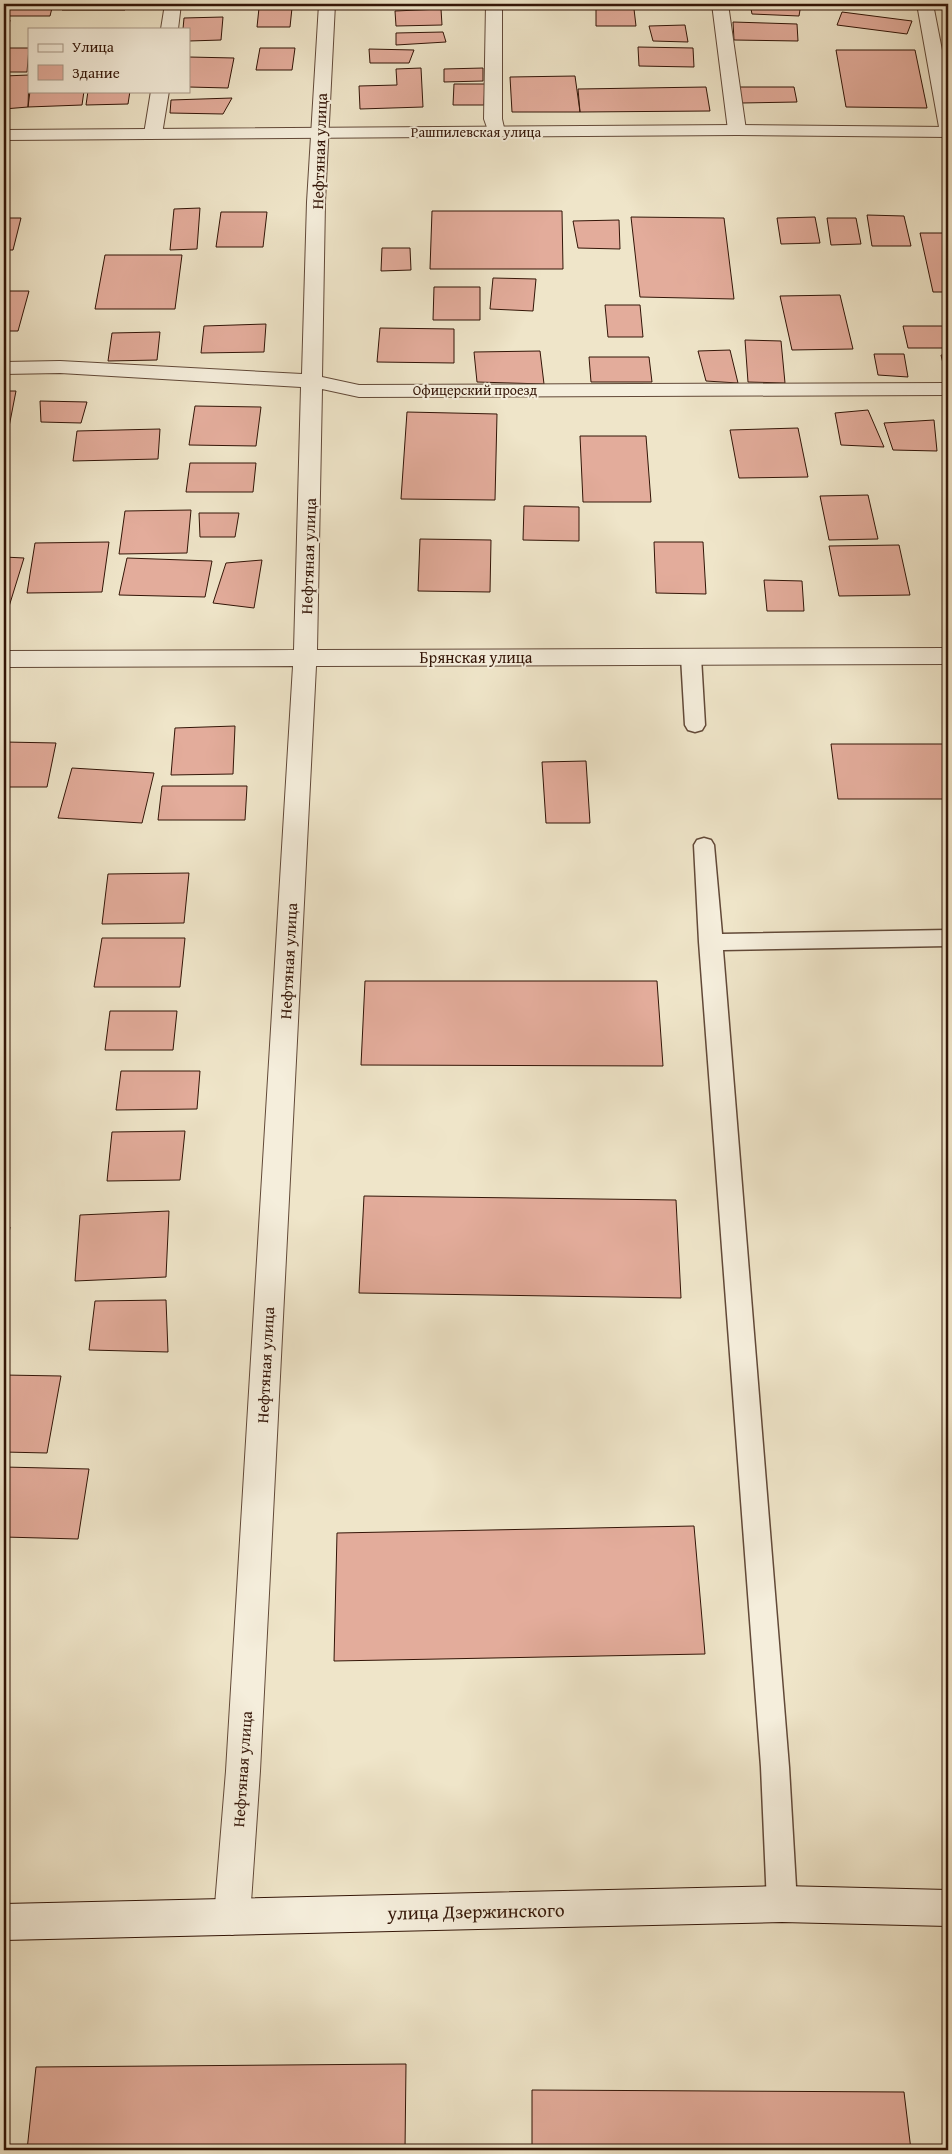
<svg xmlns="http://www.w3.org/2000/svg" width="952" height="2154" viewBox="0 0 952 2154" font-family="'Gentium Book Plus',serif">
	<style>
		.building { fill: #e3ac9b; stroke: #331507 }
		.lines { fill: none; stroke-linecap: round; stroke-linejoin: round }
		.service-casing { stroke: #624938; stroke-width: 3 }
		.minor-casing { stroke: #624938; stroke-width: 2 }
		.tertiary-casing { stroke: #624938; stroke-width: 2 }
		.secondary-casing { stroke: #331507; stroke-width: 2 }
		.service { fill: #f5eedc; fill-rule: evenodd }
		.minor { fill: #f5eedc; fill-rule: evenodd }
		.tertiary { fill: #f5eedc; fill-rule: evenodd }
		.secondary { fill: #f5eedc; fill-rule: evenodd }
		.labels { text-anchor: middle; dominant-baseline: central; stroke-width: 4; stroke-linejoin: round; paint-order: stroke }
		.far-street-label { font-size: 14px; fill: #331507; stroke: #f5eedc }
		.street-label { font-size: 16px; fill: #331507; stroke: #f5eedc }
		.near-street-label { font-size: 19px; fill: #331507; stroke: #f5eedc }
	</style>
	<rect width="100%" height="100%" fill="#efe5c9"/>
	<filter id="stains"><feTurbulence type="fractalNoise" baseFrequency=".004" numOctaves="4"/><feColorMatrix values="0 0 0 0 .2 0 0 0 0 .09 0 0 0 0 .02 0 0 0 .5 -.17"/></filter>
	<radialGradient id="worn" r=".72"><stop offset=".6" stop-color="#630" stop-opacity="0"/><stop offset="1" stop-color="#630" stop-opacity=".3"/></radialGradient>
	<path class="building" d="M4 4H53L50 16H4Z
		M64 4H126L125 10H62Z
		M523 4H586L587 8H523Z
		M750 4H801L799 16 752 14Z
		M259 8H292L290 27H257Z
		M441 9 442 25 396 26 395 11Z
		M596 9H634L636 26H596Z
		M842 12 912 21 907 34 837 25Z
		M223 17 221 40 189 41V29H183L184 18Z
		M4 20H10L7 36H4Z
		M733 22 797 24 798 41 734 40Z
		M685 25 688 42 653 41 649 26Z
		M443 32 446 42 396 45V33Z
		M638 47 693 48 694 67 639 66Z
		M4 48H29L27 72H4Z
		M260 48H295L292 70H256Z
		M369 49 414 50 409 63H370Z
		M836 50H915L927 108 846 107Z
		M189 57 234 58 228 88 189 87Z
		M421 68 423 107 360 109 359 86 397 85 396 69Z
		M483 68V81L444 82V69Z
		M29 75 28 107 4 109V76Z
		M575 76 580 112H512L510 77Z
		M454 84H485L484 105H453Z
		M706 87 710 111 580 112 578 89Z
		M739 87H794L797 102 742 103Z
		M30 91H84L82 105 28 107Z
		M88 91H130L128 104 86 105Z
		M232 98 223 114 170 113 171 100Z
		M200 208 197 249 170 250 174 209Z
		M432 211H562L563 269H430Z
		M221 212H267L263 247H216Z
		M867 215 904 216 911 246H872Z
		M631 217 724 218 734 299 640 297Z
		M815 217 820 243 781 244 777 218Z
		M4 218H21L13 250H4Z
		M827 218H856L861 244 831 245Z
		M619 220 620 249 578 248 573 221Z
		M920 233H948V292H933Z
		M382 248H410L411 270 381 271Z
		M105 255H182L175 309H95Z
		M493 278 536 279 533 311 490 309Z
		M434 287H480V320H433Z
		M4 291H29L18 331H4Z
		M840 295 853 349 792 350 780 296Z
		M605 305H640L643 337H608Z
		M266 324 264 352 201 353 204 326Z
		M903 326H948V348H908Z
		M380 328 454 329V363L377 362Z
		M160 332 157 360 108 361 112 333Z
		M745 340 781 341 785 383 748 382Z
		M730 350 738 383 706 381 698 351Z
		M540 351 544 384 477 382 474 352Z
		M874 354H904L908 377 878 375Z
		M941 355H948V385Z
		M589 357H649L652 382H591Z
		M4 391H16L8 432H4Z
		M40 401 87 402 81 423 41 422Z
		M195 406 261 407 256 446 189 445Z
		M868 410 884 447 841 445 835 413Z
		M407 412 497 414 495 500 401 499Z
		M934 420 937 451 893 450 884 423Z
		M798 428 808 477 739 478 730 430Z
		M160 429 158 459 73 461 77 431Z
		M580 436H646L651 502H583Z
		M190 463H256L253 492H186Z
		M868 495 878 539 829 540 820 496Z
		M524 506 579 507V541L523 540Z
		M191 510 187 553 119 554 125 511Z
		M199 513H239L235 537H200Z
		M420 539 491 540 490 592 418 591Z
		M109 542 102 592 27 593 35 543Z
		M654 542H703L706 594 656 593Z
		M899 545 910 595 839 596 829 546Z
		M4 557 24 558 7 613H4Z
		M127 558 212 561 205 597 119 595Z
		M262 560 254 608 213 603 226 563Z
		M764 580 802 581 804 611H767Z
		M235 726 233 774 171 775 175 728Z
		M5 742 56 743 47 787H4Z
		M831 744H946L948 757V799H838Z
		M586 761 590 823H546L542 762Z
		M72 768 154 773 142 823 58 818Z
		M162 786H247L245 820H158Z
		M189 873 184 923 102 924 108 874Z
		M102 938H185L180 987H94Z
		M365 981H657L663 1066 361 1065Z
		M110 1011H177L173 1050H105Z
		M121 1071H200L197 1109 116 1110Z
		M185 1131 180 1180 107 1181 112 1132Z
		M364 1196 676 1200 681 1298 359 1293Z
		M169 1211 166 1277 75 1281 80 1215Z
		M4 1227H10L4 1265Z
		M166 1300 168 1352 89 1350 95 1301Z
		M4 1375 61 1376 47 1453 4 1452Z
		M4 1467 89 1469 78 1539 4 1537Z
		M694 1526 705 1654 334 1661 337 1533Z
		M406 2064 405 2150H27L36 2067Z
		M532 2090 904 2092 911 2150H532Z"/>
	<g class="lines">
		<defs>
			<path id="service" d="M691 651 698 653 701 657 705 725 702 730 695 732 688 730 685 725 681 657 684 653Z
				M704 838 711 840 714 845 722 934 948 930V946L723 950 789 1767 797 1904 792 1914 782 1919 772 1914 767 1904 761 1767 699 942 694 845 697 840Z"/>
			<path id="minor" d="M165 4H181L178 29H161Z
				M319 4H335L325 202 322 377 359 385 948 383V395L359 397 322 389 317 650 948 648V664L316 666 260 1771 250 1917 245 1930 232 1935 219 1930 214 1917 226 1771 293 666 4 667V651L294 650 301 387 60 373 4 374V362L60 361 302 374 307 202Z
				M486 4H502V119L505 132 502 136H490L484 119Z
				M712 4H728L746 130 743 134H731L728 130Z
				M917 4H933L948 81V132L942 131 939 127Z
				M151 91H169L162 134 159 138H147L144 134Z"/>
			<path id="tertiary" d="M737 125 948 127V137L737 135 4 140V130Z"/>
			<path id="secondary" d="M782 1886 948 1890V1926L782 1922 4 1940V1904Z"/>
		</defs>
		<use href="#service" class="service-casing"/>
		<use href="#minor" class="minor-casing"/>
		<use href="#tertiary" class="tertiary-casing"/>
		<use href="#secondary" class="secondary-casing"/>
		<use href="#service" class="service"/>
		<use href="#minor" class="minor"/>
		<use href="#tertiary" class="tertiary"/>
		<use href="#secondary" class="secondary"/>
	</g>
	<g class="labels">
		<g class="far-street-label">
			<text x="476" y="132">Рашпилевская улица</text>
			<text x="475" y="390">Офицерский проезд</text>
		</g>
		<g class="street-label">
			<text transform="translate(319 151) rotate(-88)">Нефтяная улица</text>
			<text transform="translate(308 556) rotate(-88)">Нефтяная улица</text>
			<text x="476" y="657">Брянская улица</text>
			<text transform="translate(288 961) rotate(-87)">Нефтяная улица</text>
			<text transform="translate(265 1365) rotate(-87)">Нефтяная улица</text>
			<text transform="translate(242 1769) rotate(-86)">Нефтяная улица</text>
		</g>
		<g class="near-street-label">
			<text transform="translate(476 1911) rotate(-1)">улица Дзержинского</text>
		</g>
	</g>
	<rect width="952" height="2154" fill="none" stroke="#efe5c9" stroke-width="20"/>
	<rect x="5" y="5" width="942" height="2144" fill="none" stroke="#331507" stroke-width="2.5"/>
	<rect x="10" y="10" width="932" height="2134" fill="none" stroke="#331507"/>
	<rect x="28" y="28" width="162" height="65" fill="#f5eedc" stroke="#a79787"/>
	<rect x="38" y="44" width="25" height="8" fill="#f5eedc" stroke="#a79787"/>
	<text x="72" y="52" font-size="15" fill="#331507">Улица</text>
	<rect x="38" y="65" width="25" height="15" fill="#e3ac9b" stroke="#a79787"/>
	<text x="72" y="78" font-size="15" fill="#331507">Здание</text>
	<rect width="100%" height="100%" filter="url(#stains)"/>
	<rect width="100%" height="100%" fill="url(#worn)"/>
</svg>
